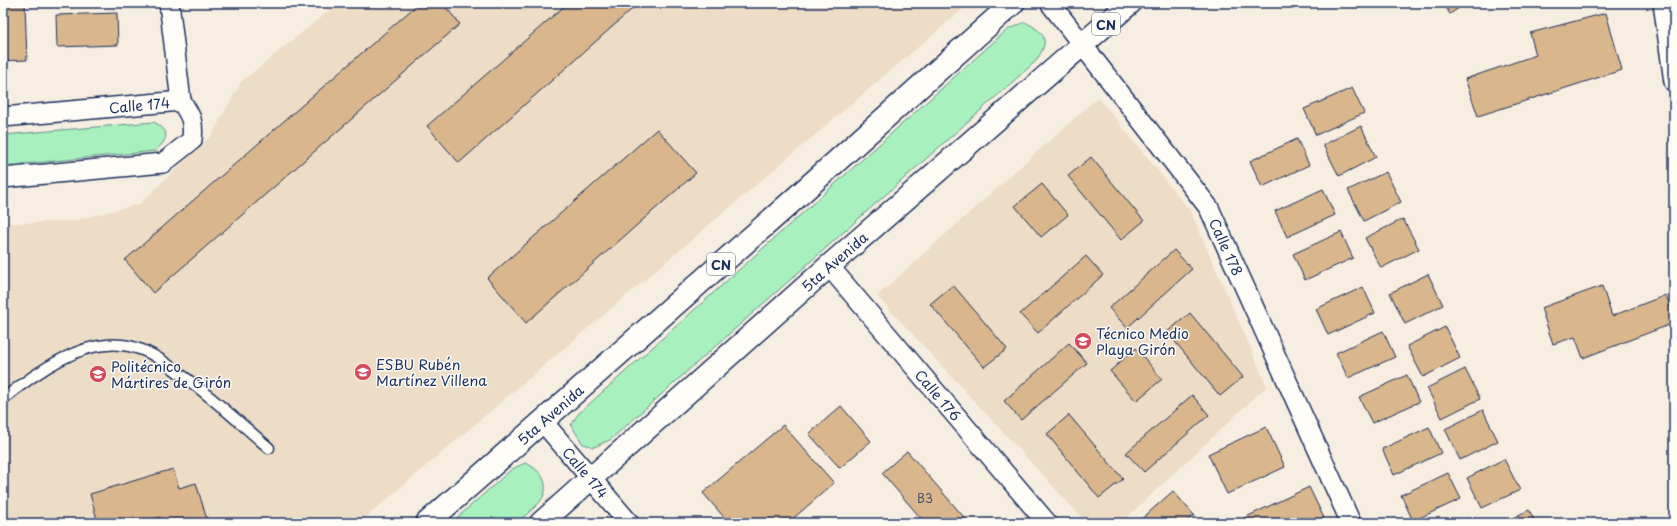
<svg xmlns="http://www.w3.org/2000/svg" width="1677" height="526" viewBox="0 0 1677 526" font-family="'Playpen Sans',sans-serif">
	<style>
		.built { fill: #edddc7 }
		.green { fill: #a8f0be; stroke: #62908e }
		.building { fill: #d9b68b; stroke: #1b2f5e }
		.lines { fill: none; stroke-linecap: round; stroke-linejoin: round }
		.service-casing { stroke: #1b2f5e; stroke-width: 13 }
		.minor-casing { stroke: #1b2f5e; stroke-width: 22 }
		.trunk-casing { stroke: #1b2f5e; stroke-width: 25 }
		.service { stroke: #fdfcf7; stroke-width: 10 }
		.minor { stroke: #fdfcf7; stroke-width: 19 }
		.trunk { stroke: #fdfcf7; stroke-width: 22 }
		.labels { text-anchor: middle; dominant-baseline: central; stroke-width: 3; stroke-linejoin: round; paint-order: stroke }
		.number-label { font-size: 12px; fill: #4a5169 }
		.shield { fill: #fdfcf7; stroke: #5f6c8c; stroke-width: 1 }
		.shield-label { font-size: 13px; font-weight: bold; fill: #1b2f5e }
		.street-label { font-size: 14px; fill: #1b2f5e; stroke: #fdfcf7 }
		.poi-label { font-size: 14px; fill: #1b2f5e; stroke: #fdfcf7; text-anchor: start }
	</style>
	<rect width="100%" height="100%" fill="#f6eee1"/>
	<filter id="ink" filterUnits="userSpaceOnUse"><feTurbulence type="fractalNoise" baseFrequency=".025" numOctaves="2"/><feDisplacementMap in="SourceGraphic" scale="8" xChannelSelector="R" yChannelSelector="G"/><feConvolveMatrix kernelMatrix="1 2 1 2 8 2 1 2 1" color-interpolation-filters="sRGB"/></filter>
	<g filter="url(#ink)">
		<path class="built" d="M338 3H958L963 9 359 523H3V224L72 221 139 204 211 136 241 82Z
			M1098 97 1191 212 1267 386 1121 523H1087L877 296Z"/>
		<path class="green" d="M1025 22C1046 33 1050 40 1036 61L610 440 594 447 583 444 571 425 578 414 1007 30Z
			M154 122C171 131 168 140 155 151L3 166V135Z
			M525 463C543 470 553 488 538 504 531 511 523 517 517 523H451L512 469Z"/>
		<path class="building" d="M3 3H25L27 60 3 61Z
			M419 3H442L460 24 153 293 125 260Z
			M568 3H639L459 163 427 126Z
			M1443 3H1466L1450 14Z
			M117 13 118 45 57 47 56 15Z
			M1606 13 1622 70 1478 116 1465 79 1536 55 1530 33Z
			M1352 88 1364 113 1316 135 1304 109Z
			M1361 126 1376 157 1339 176 1323 145Z
			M657 129 696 173 526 323 487 278Z
			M1297 139 1309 165 1262 187 1250 161Z
			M1091 157 1144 221 1121 240 1068 176Z
			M1386 172 1401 202 1364 221 1348 190Z
			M1042 184 1068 215 1041 237 1015 206Z
			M1323 189 1335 215 1287 237 1275 211Z
			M1403 219 1419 249 1381 268 1365 238Z
			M1341 232 1353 258 1305 280 1293 254Z
			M1174 250 1192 269 1127 328 1109 308Z
			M1086 256 1103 275 1038 333 1020 314Z
			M1428 274 1443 305 1405 324 1390 293Z
			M953 285 1007 349 984 367 930 304Z
			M1602 286 1612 316 1666 295 1674 317V323L1583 358 1575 337 1553 344 1541 308Z
			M1363 287 1375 313 1328 335 1316 309Z
			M1190 313 1243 377 1220 396 1167 332Z
			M1445 327 1460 358 1423 377 1407 346Z
			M1383 331 1395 357 1348 378 1336 353Z
			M1069 343 1087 363 1021 420 1004 401Z
			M1136 348 1162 379 1136 401 1110 371Z
			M1465 369 1480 399 1442 418 1427 388Z
			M1407 375 1419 402 1372 423 1359 397Z
			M1192 395 1209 415 1144 472 1126 453Z
			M841 406 871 441 840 468 809 434Z
			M1483 410 1498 441 1460 460 1445 429Z
			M1069 415 1123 479 1099 498 1047 434Z
			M783 425 834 483 788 523H729L703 493Z
			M1266 427 1285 467 1227 494 1208 454Z
			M1429 427 1441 453 1394 475 1382 449Z
			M907 451 969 523H925L882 473Z
			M1504 459 1520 490 1482 508 1467 478Z
			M173 469 179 488 196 483 208 523H162L160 517 142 523H98L90 494Z
			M1448 473 1461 499 1413 521 1401 495Z
			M1309 487 1324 518 1313 523H1246L1244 518Z
			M1173 491 1194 515 1185 523H1137Z
			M1529 510 1536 523H1502Z
			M1471 519 1472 523H1463Z"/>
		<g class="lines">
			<defs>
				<path id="service" d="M3 399C29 378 72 347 106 345 115 344 128 345 136 348 154 353 168 365 183 376 213 398 240 423 269 448"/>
				<g id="minor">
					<path d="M169 3 181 101"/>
					<path id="s1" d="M1050 3 1209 208 1351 523"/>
					<path d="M1663 3 1674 82"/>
					<path id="s2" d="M3 117 181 101C191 116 194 121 192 140L163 163 3 178"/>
					<path id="s3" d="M829 266 1047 523"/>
					<path id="s4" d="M543 422 629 523"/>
				</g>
				<g id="trunk">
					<path id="s5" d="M427 523 780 212 1013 3"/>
					<path id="s6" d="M541 523 829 266 1130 3"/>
				</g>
			</defs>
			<use href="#service" class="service-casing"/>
			<use href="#minor" class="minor-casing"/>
			<use href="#trunk" class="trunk-casing"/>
			<use href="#service" class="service"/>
			<use href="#minor" class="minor"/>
			<use href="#trunk" class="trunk"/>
		</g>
	</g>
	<defs>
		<symbol id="school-disc" viewBox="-11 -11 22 22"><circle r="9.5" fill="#d1495b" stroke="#fdfcf7"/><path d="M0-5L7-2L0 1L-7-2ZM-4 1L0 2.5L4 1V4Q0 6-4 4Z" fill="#fff"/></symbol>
	</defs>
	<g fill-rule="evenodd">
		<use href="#school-disc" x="1073" y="331" width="20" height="20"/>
		<use href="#school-disc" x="353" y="362" width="20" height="20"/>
		<use href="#school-disc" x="88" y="364" width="20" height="20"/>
	</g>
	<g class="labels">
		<g class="number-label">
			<text x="925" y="498">B3</text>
		</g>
		<g class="shield">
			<rect x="1092" y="13" width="28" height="22" rx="3"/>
			<rect x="707" y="253" width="28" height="22" rx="3"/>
		</g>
		<g class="shield-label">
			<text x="1106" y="24">CN</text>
			<text x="721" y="264">CN</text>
		</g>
		<g class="street-label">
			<text stroke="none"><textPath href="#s2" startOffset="137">Calle 174</textPath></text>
			<text stroke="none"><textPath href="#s1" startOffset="302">Calle 178</textPath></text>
			<text stroke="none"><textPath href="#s6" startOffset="393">5ta Avenida</textPath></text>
			<text stroke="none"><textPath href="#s3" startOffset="169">Calle 176</textPath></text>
			<text stroke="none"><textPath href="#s5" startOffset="164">5ta Avenida</textPath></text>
			<text stroke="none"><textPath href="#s4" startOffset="66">Calle 174</textPath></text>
		</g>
		<g class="poi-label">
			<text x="1096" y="333">Técnico Medio<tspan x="1096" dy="16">Playa Girón</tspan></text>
			<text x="376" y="364">ESBU Rubén<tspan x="376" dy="16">Martínez Villena</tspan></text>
			<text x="111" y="366">Politécnico<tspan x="111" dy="16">Mártires de Girón</tspan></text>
		</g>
	</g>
	<rect width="1677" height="526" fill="none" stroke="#fdfcf7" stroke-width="16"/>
	<rect x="8" y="8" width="1661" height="510" fill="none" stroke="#1b2f5e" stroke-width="1.5" filter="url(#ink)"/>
</svg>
